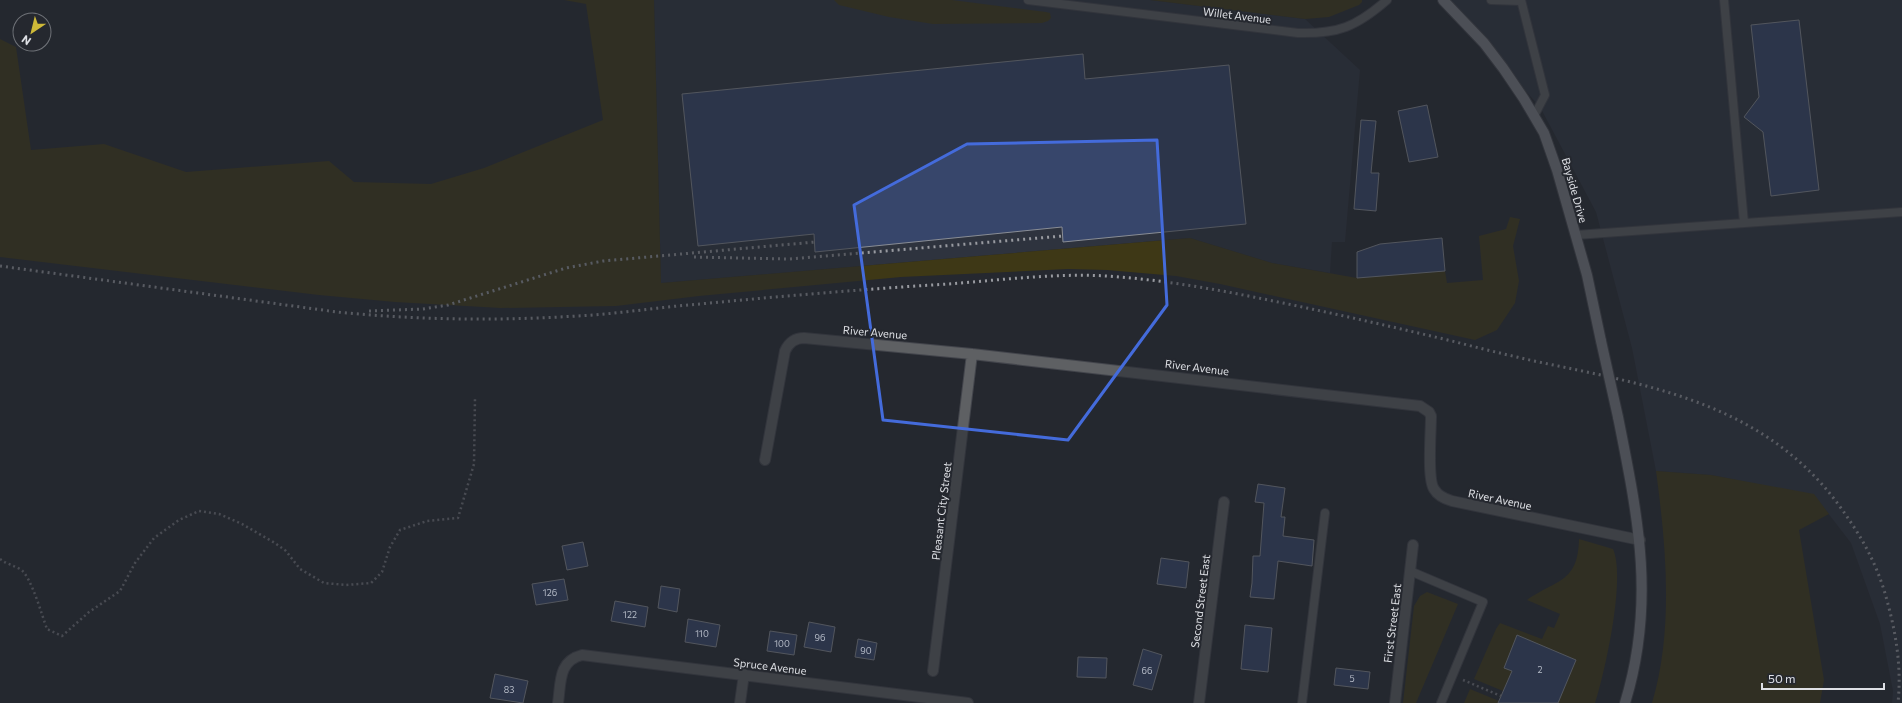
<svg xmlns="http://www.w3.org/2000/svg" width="1902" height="703" viewBox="0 0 1902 703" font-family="Commissioner,sans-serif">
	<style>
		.built { fill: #2e333e }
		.green { fill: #3e3816 }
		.building { fill: #37466b; stroke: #898d95 }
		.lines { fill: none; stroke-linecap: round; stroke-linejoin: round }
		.service-casing { stroke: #43454c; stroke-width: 10 }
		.minor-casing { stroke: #43454c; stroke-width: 12 }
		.secondary-casing { stroke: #43454c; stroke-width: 12 }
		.path { stroke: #73757c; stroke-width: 2.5; stroke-dasharray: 2 3; stroke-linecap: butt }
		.service { stroke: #5e6063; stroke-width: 8 }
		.minor { stroke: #5e6063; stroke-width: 10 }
		.secondary { stroke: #7d7f85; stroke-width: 10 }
		.rail { stroke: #989aa0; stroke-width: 3; stroke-dasharray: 2 4; stroke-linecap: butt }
		.secondary-bridge-casing { stroke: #43454c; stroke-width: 12; stroke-linecap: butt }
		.secondary-bridge { stroke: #7d7f85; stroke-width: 10 }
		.marked { fill: none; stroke: #446bdb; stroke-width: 3; stroke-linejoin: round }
		.labels { text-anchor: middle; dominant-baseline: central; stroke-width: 4; stroke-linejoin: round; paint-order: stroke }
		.number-label { font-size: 9px; fill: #b4bac6 }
		.street-label { font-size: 11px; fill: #dee0e5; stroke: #25282f }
	</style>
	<rect width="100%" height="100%" fill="#25282f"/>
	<path class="built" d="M654 0H1150L1305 19 1360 70 1345 242H1332L1330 273 1272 263 1190 238 661 283Z
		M1443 0H1902V703H1892L1893 691 1880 624 1851 543 1814 495 1711 475 1656 471 1632 348 1596 212 1540 107Z"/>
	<path class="green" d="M564 0H654L661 283 1190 238 1272 263 1357 278 1445 271 1447 283 1483 280 1479 236 1506 229 1510 217 1520 219 1513 246 1519 281 1515 303 1497 330 1475 340 1220 284 1176 276 1107 270 1068 269 901 277 699 296 616 306 501 308 395 302 319 295 0 257V39L16 47 31 150 104 144 186 172 329 161 354 182 431 184 484 168 603 120 586 4Z
		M834 0H952L1046 12 1050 13 1051 18 1048 21 1042 23 933 24 889 17 839 5Z
		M1150 0H1362V2L1359 5 1329 17 1305 19Z
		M1656 471 1711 475 1814 494 1829 514 1799 530 1824 680 1820 703H1652C1674 630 1666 545 1656 471Z
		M1579 539 1613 549C1626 578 1605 672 1595 703H1558L1517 636 1504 667 1512 671 1503 691 1474 679 1496 629 1500 623 1542 639 1548 626 1554 628 1560 614 1527 600C1557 579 1578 583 1579 539Z
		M1427 592 1458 604 1416 703H1403L1414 606 1420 596Z
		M1470 689 1499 701 1498 703H1464Z"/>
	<path class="building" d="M1799 20 1819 190 1771 196 1763 132 1744 117 1759 97 1751 25Z
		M1083 54 1085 79 1229 65 1246 224 1063 242 1062 227 815 252 814 234 698 246 682 94Z
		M1427 105 1438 157 1409 162 1398 111Z
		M1361 120 1376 121 1371 173H1379L1376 211 1354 209Z
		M1442 238 1445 271 1357 278V252L1380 244Z
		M1258 484 1285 488 1281 517H1285L1283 536 1314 540 1312 566 1278 561 1274 599 1250 597 1252 583 1253 556H1260L1264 503 1255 502Z
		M583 542 588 566 567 570 562 546Z
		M1161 558 1189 562 1186 588 1157 584Z
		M564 579 568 600 536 605 532 584Z
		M661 586 680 589 677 612 658 608Z
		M615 601 648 607 645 627 611 621Z
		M688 619 720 625 716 647 685 642Z
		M809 622 835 627 831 652 804 647Z
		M1245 625 1272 628 1268 672 1241 669Z
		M770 631 797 635 794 655 767 651Z
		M1517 635 1576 660 1558 703H1498L1512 671 1504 668Z
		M858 639 877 643 874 660 855 657Z
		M1143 649 1162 655 1152 690 1133 685Z
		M1078 657 1107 658 1106 678 1077 677Z
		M1336 668 1370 672 1368 689 1334 685Z
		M495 674 528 681 523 703 490 698Z"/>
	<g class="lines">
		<defs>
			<path id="service" d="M1028 0 1298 33C1338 34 1356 27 1387 0
				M1491 0 1521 1
				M1521 0 1545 95 1534 116
				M1724 0 1744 223
				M1576 235 1902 212
				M1410 571 1483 602 1441 703
				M1302 703 1325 513"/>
			<path id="minor" d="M765 460 785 351C789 342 795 338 804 338L972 354 1420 406 1429 412 1431 416C1431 432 1427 479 1434 489 1438 496 1445 499 1452 501L1640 540
				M933 671 972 354
				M558 703C561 683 558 661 582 655L968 703
				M740 703 744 674
				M1199 703 1224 502
				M1395 703 1413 545"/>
			<path id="secondary" d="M1443 0 1484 43 1503 68 1524 99 1544 133 1557 170 1587 275 1601 341
				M1618 417C1638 517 1656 602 1625 703"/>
		</defs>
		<use href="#service" class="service-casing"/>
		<use href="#minor" class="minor-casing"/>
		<use href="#secondary" class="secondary-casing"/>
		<path class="path" d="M0 559C6 564 13 565 20 569 31 575 42 616 47 629L62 636 89 612 120 591 135 563 154 538 179 520 199 511 219 514 242 524 275 543 286 551 300 569 324 583 346 585 371 583 382 572 390 547 400 530 427 521 458 518 474 464 475 398
			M1463 680 1501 696"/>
		<use href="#service" class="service"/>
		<use href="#minor" class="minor"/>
		<use href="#secondary" class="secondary"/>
		<path class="rail" d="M694 257 789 259 1063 236
			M0 266 337 312C417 320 497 321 577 316 618 314 659 307 700 304 783 296 865 289 948 284 1001 280 1055 273 1107 276 1167 280 1225 291 1283 303 1341 315 1398 328 1456 342 1482 349 1508 355 1534 361 1649 385 1763 403 1838 504 1858 531 1874 558 1884 590 1895 627 1902 664 1898 703
			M369 311 423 309 448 305 566 268 603 261 815 242"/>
		<defs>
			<path id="secondary-bridge" d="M1601 341 1618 417"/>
		</defs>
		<use href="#secondary-bridge" class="secondary-bridge-casing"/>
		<use href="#secondary-bridge" class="secondary-bridge"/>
	</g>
	<path d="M0 0H1902V703H0ZM1157 140 1167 305 1068 440 883 420 854 205 967 144Z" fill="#25282f" fill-opacity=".55" fill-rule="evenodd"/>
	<path class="marked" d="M1157 140 1167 305 1068 440 883 420 854 205 967 144Z"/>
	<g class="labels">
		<g class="number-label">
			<text x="550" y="592">126</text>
			<text x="630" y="614">122</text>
			<text x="702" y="633">110</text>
			<text x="820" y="637">96</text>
			<text x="782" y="643">100</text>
			<text x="866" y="650">90</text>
			<text x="1540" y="669">2</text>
			<text x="1147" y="670">66</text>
			<text x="1352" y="678">5</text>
			<text x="509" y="689">83</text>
		</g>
		<g class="street-label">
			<text transform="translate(1237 15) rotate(7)">Willet Avenue</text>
			<text transform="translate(1575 190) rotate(74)">Bayside Drive</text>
			<text transform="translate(875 332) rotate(5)">River Avenue</text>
			<text transform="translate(1197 367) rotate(7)">River Avenue</text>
			<text transform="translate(1500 499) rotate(12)">River Avenue</text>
			<text transform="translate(941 511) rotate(-83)">Pleasant City Street</text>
			<text transform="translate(1200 601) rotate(-83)">Second Street East</text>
			<text transform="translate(1392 623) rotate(-83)">First Street East</text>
			<text transform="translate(770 666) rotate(7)">Spruce Avenue</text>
		</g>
	</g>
	<g transform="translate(32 32) rotate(215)"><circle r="19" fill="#25282f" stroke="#6f7278"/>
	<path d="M0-3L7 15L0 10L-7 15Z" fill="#ceb938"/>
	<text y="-6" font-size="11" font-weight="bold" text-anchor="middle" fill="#dee0e5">N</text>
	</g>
	<path d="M1762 683v6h122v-6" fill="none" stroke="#dee0e5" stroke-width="2"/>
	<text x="1768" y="683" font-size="12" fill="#dee0e5" stroke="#25282f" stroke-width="3" paint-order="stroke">50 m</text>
</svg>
